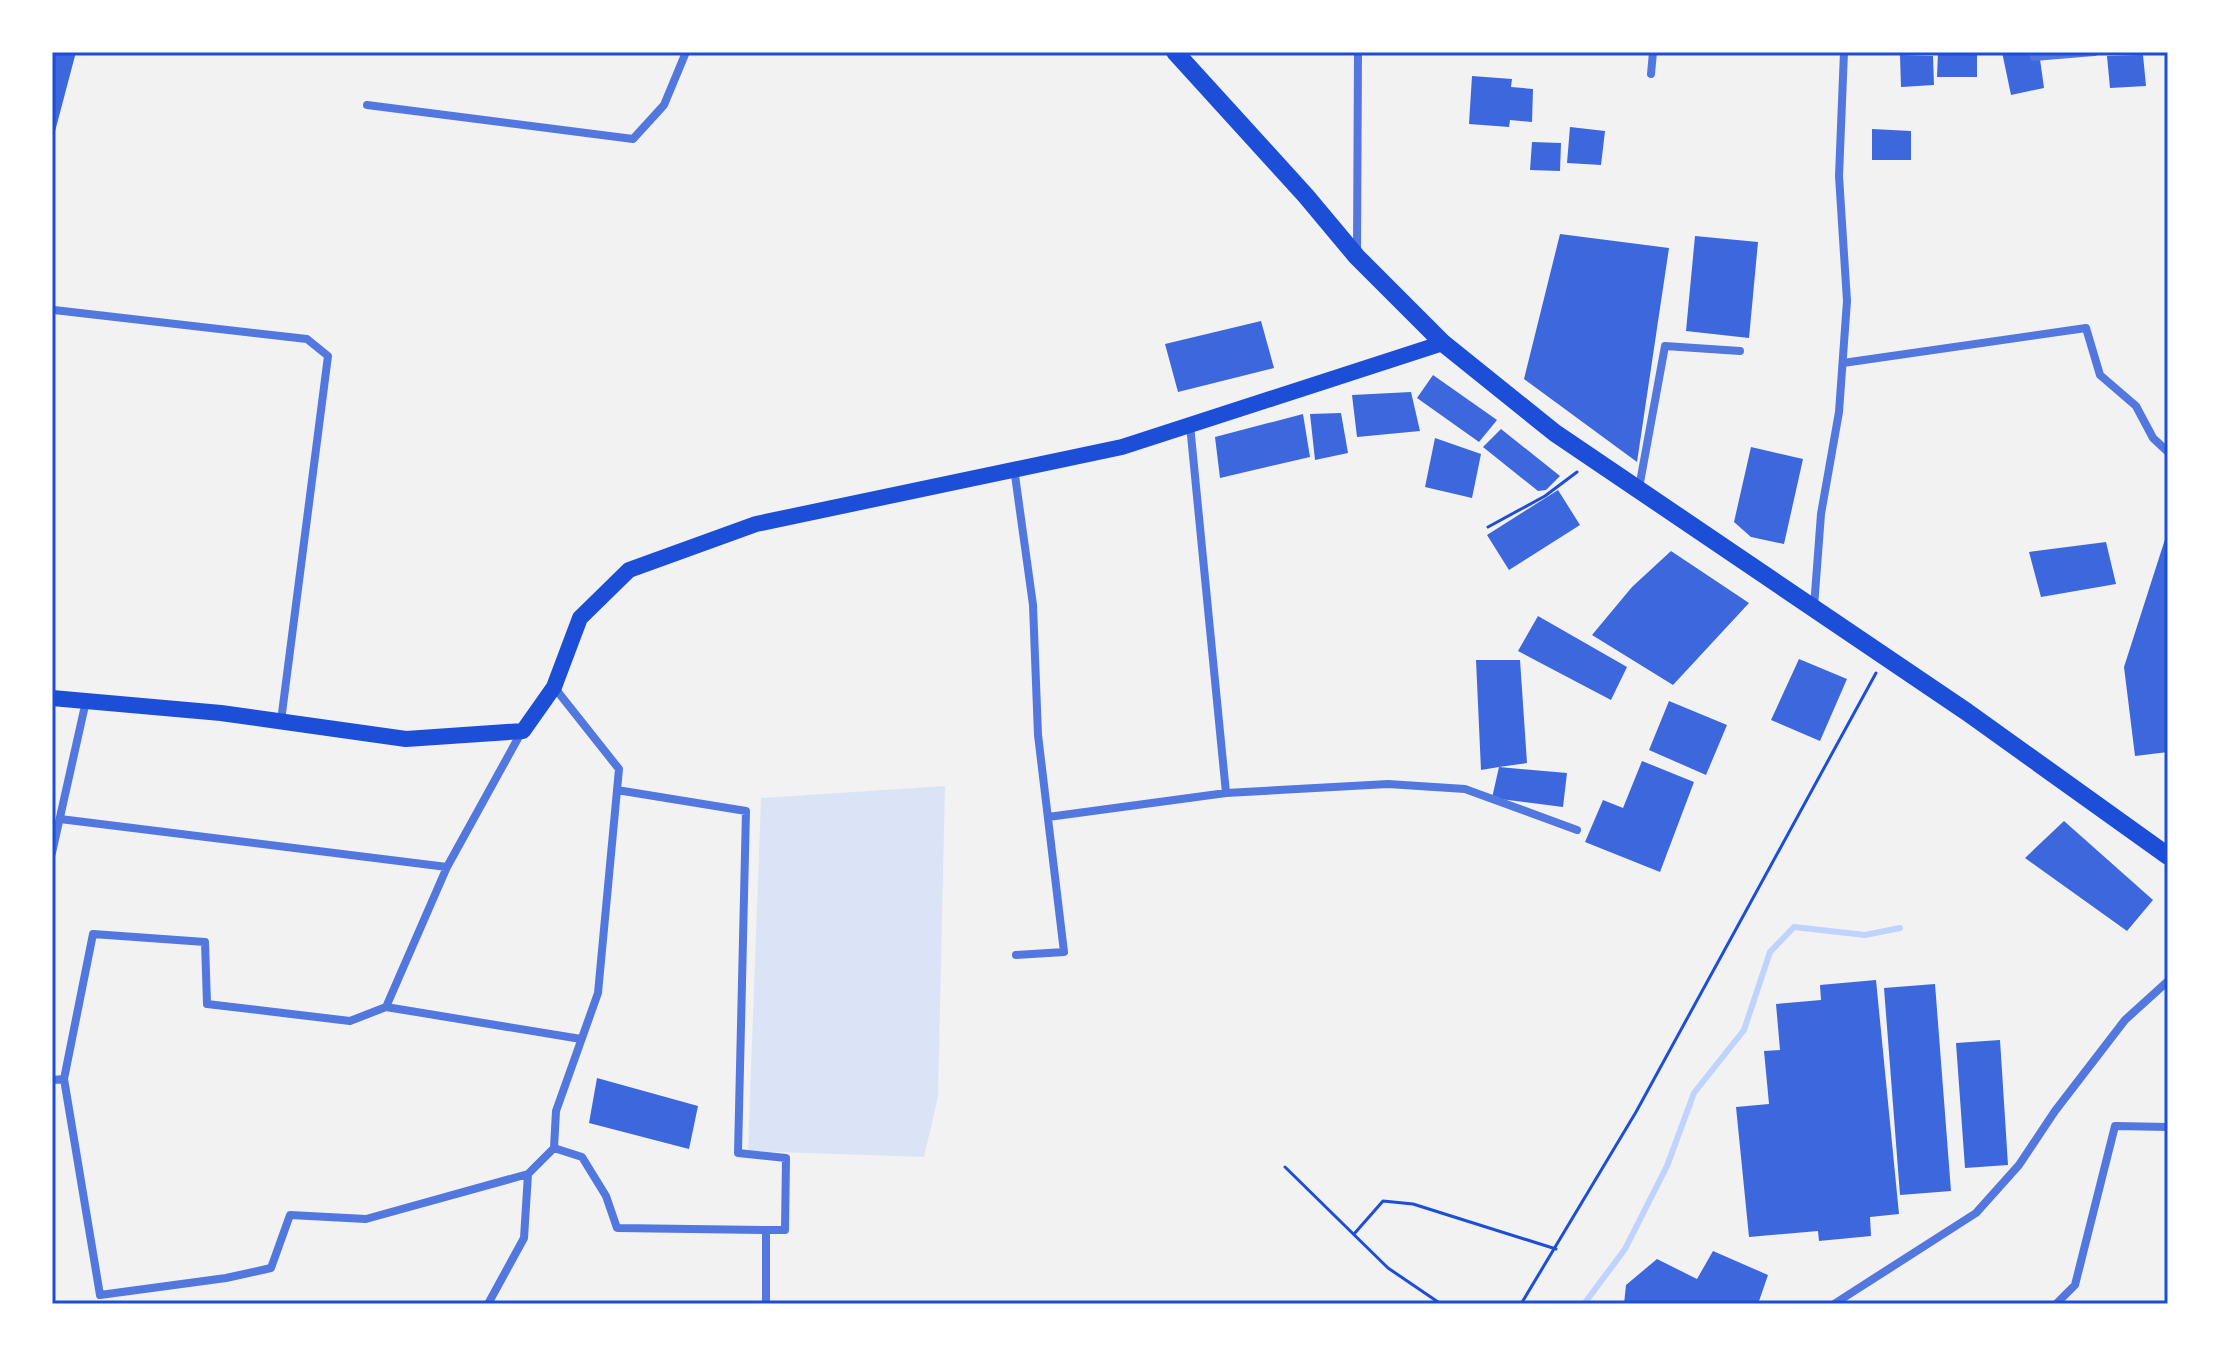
<svg xmlns="http://www.w3.org/2000/svg" width="2220" height="1356" viewBox="0 0 2220 1356" font-family="'Titillium Web',sans-serif">
	<style>
		.green { fill: #dbe4f7 }
		.lines { fill: none; stroke-linecap: round; stroke-linejoin: round }
		.stream { stroke: #bfd3fe; stroke-width: 6 }
		.building { fill: #3d67dc }
		.path { stroke: #1d4ed8; stroke-width: 3 }
		.minor { stroke: #5277de; stroke-width: 8 }
		.secondary { stroke: #1d4ed8; stroke-width: 16 }
		.primary { stroke: #1d4ed8; stroke-width: 18 }
		.neatline { fill: none; stroke: #1d4ed8; stroke-width: 3 }
	</style>
	<rect width="100%" height="100%" fill="#f2f2f2"/>
	<path class="green" d="M945 786 938 1097 924 1157 748 1151 761 798Z"/>
	<g class="lines">
		<path class="stream" d="M1584 1304 1625 1249 1667 1166 1694 1093 1744 1030 1770 952 1794 927 1865 935 1900 928"/>
	</g>
	<path class="building" d="M52 52H76L53 139H52Z
		M1938 52H1977V77H1937Z
		M2002 52H2039L2044 88 2011 95Z
		M1900 55 1933 56 1934 85 1901 87Z
		M2143 55 2146 86 2110 88 2107 56Z
		M1472 76 1512 79 1511 87 1533 89 1532 122 1510 120 1509 127 1469 124Z
		M1570 127 1605 131 1601 165 1567 163Z
		M1872 129 1911 131V160H1872Z
		M1532 142 1561 143 1560 171 1530 170Z
		M1560 234 1669 248 1637 462 1524 379Z
		M1695 236 1758 242 1749 338 1686 331Z
		M1261 321 1274 368 1178 392 1165 344Z
		M1433 375 1497 420 1479 442 1417 398Z
		M1411 392 1420 431 1357 437 1352 395Z
		M1341 413 1348 453 1315 460 1310 414Z
		M1303 414 1310 457 1220 478 1215 437Z
		M1501 429 1560 476 1546 490 1538 491 1483 447Z
		M1435 438 1481 454 1472 498 1425 487Z
		M1751 447 1803 459 1784 544 1751 537 1734 522Z
		M1558 490 1580 525 1509 570 1487 535Z
		M2167 533 2168 752 2135 756 2124 667Z
		M2106 542 2116 584 2041 597 2029 552Z
		M1671 551 1749 603 1673 685 1592 635 1632 587Z
		M1538 616 1627 667 1611 700 1518 651Z
		M1799 659 1847 679 1820 741 1771 720Z
		M1476 660H1520L1527 763 1499 767 1567 773 1563 807 1492 798 1499 767 1481 770Z
		M1669 701 1727 725 1706 775 1649 750Z
		M1642 761 1694 782 1660 872 1585 842 1603 800 1623 808Z
		M2064 821 2153 900 2127 931 2025 858Z
		M1876 980 1899 1214 1870 1217 1871 1236 1819 1241 1818 1231 1749 1237 1736 1107 1769 1104 1764 1051 1780 1050 1776 1004 1821 1000 1820 985Z
		M1935 984 1951 1191 1900 1195 1884 988Z
		M2000 1040 2008 1165 1965 1168 1956 1043Z
		M597 1078 698 1106 689 1149 589 1123Z
		M1713 1251 1768 1275 1758 1304H1624L1626 1285 1657 1259 1697 1279Z"/>
	<g class="lines">
		<path class="path" d="M1488 527 1545 496 1577 472
			M1285 1167 1388 1268 1441 1304
			M1354 1234 1383 1201 1413 1204 1556 1249
			M1521 1304 1636 1112 1876 673"/>
		<path class="minor" d="M2034 57 2094 52
			M1651 74 1653 52
			M367 105 633 139 664 105 686 52
			M1357 253 1358 52
			M54 310 307 339 328 356 281 721
			M1843 363 2086 328 2100 375 2136 406 2153 438 2168 452
			M1014 468 1033 605 1038 735 1064 952 1016 955
			M1639 488 1665 346 1740 351
			M1814 607 1821 514 1839 412 1847 301 1839 176 1844 52
			M554 687 619 769 598 993 556 1111 554 1148 582 1157 606 1196 617 1228 766 1230V1304
			M617 790 746 811 738 1153 786 1158 785 1230H766
			M1226 793 1388 784 1465 789 1577 830
			M1048 817 1226 793 1190 425
			M60 819 447 867
			M52 853 86 701
			M386 1007 581 1039
			M64 1079 100 1295 226 1278 271 1268 290 1215 366 1219 528 1174
			M52 1080 64 1079 93 934 205 942 207 1004 350 1021 386 1007 447 867 522 731
			M488 1304 524 1238 528 1174 554 1148
			M1834 1304 1976 1213 2019 1165 2055 1111 2125 1020 2168 981
			M2056 1304 2075 1285 2115 1126 2168 1127"/>
		<path class="secondary" d="M52 698 221 713 406 739 523 731 554 687 580 618 629 570 756 524 1122 447 1443 343"/>
		<path class="primary" d="M1175 52 1306 196 1357 257 1443 343 1555 433 1967 712 2168 856"/>
	</g>
	<rect width="2220" height="1356" fill="none" stroke="#ffffff" stroke-width="108"/>
	<rect x="54" y="54" width="2112" height="1248" class="neatline"/>
</svg>
